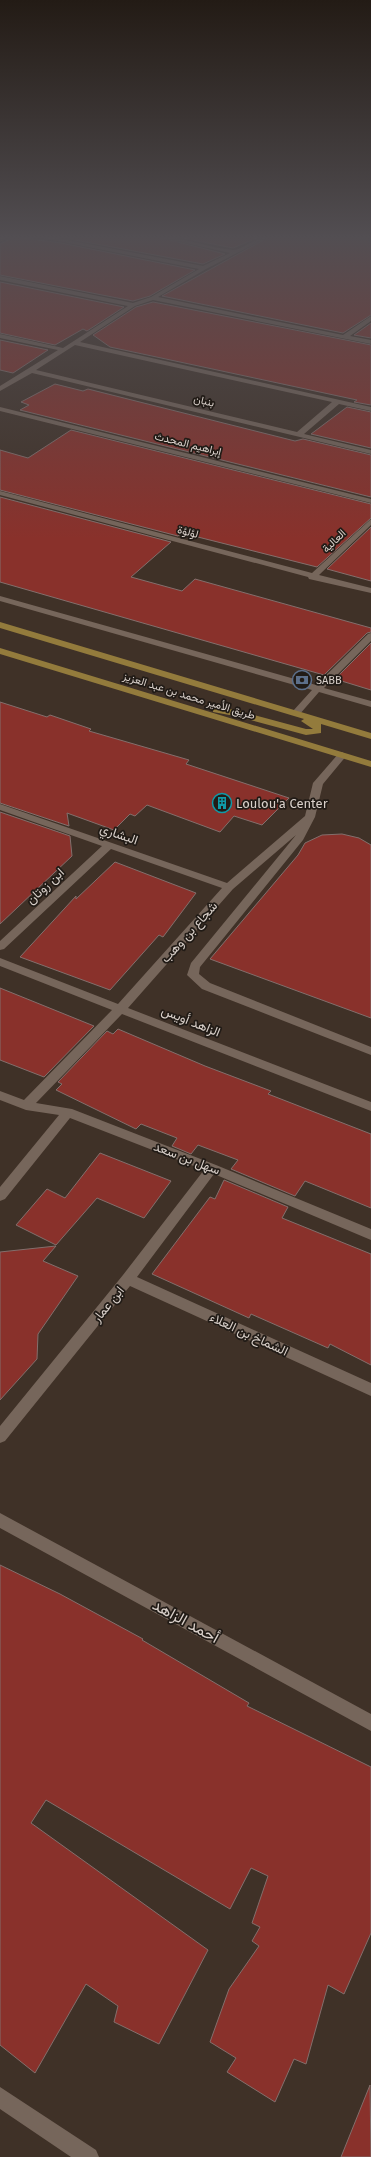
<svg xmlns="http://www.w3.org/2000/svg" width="371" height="2157" viewBox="0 0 371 2157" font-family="'Fira Sans',Vazirmatn,sans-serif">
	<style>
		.building { fill: #89312b; stroke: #836f6c }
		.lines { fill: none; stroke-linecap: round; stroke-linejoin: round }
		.minor-tunnel { stroke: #56493f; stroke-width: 6; stroke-dasharray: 6 3; stroke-linecap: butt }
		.minor { fill: #76665b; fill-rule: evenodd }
		.major { fill: #937b3c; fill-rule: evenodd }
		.labels { text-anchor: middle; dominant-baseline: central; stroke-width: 3.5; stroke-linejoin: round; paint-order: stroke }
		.far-street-label { font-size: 11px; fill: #d9d0ca; stroke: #211b16 }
		.far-poi-label { font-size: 11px; fill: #d9d0ca; stroke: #211b16; text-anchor: start }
		.poi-label { font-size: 13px; fill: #d9d0ca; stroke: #211b16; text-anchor: start }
		.street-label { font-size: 13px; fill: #d9d0ca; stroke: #211b16 }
		.near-street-label { font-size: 16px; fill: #d9d0ca; stroke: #211b16 }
	</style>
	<rect width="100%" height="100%" fill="#3f3127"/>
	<path class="building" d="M15 237 61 243 195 270 150 296 133 301 0 275V244Z
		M75 237H158L225 254 203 264 70 239Z
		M178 237H259L233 248Z
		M269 237H371V315L343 333 162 296Z
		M0 282 124 307 87 331 83 329 55 345 0 333Z
		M153 302 371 345V405L354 402 357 400 110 347 93 335 136 307Z
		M371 323V338L354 335Z
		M0 340 48 350 13 373 0 370Z
		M55 384 83 391 88 389 295 441 303 439 371 455V497L20 410 29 405 21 402Z
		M347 407 371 412V448L311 434Z
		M71 430 371 504V518L317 567 182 533 178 536 0 490V450L28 458Z
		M0 497 171 542 131 577 182 591 195 579 371 628V632L367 633 324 675 0 582Z
		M371 527V581L327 569Z
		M371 643V690L335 679Z
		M0 702 47 717 50 715 91 729 89 731 189 760 186 764 289 798 262 825 234 816 220 832 147 805 135 816 130 814 114 830 67 813 69 826 0 803Z
		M0 812 70 836 72 856 0 924Z
		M342 834 359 838 371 845V1018L210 959 298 855 305 843 322 835Z
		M115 862 196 893 163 937 159 935 110 990 20 957 76 896V899Z
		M0 988 94 1026 44 1077 0 1060Z
		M118 1029 205 1066 271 1091 268 1094 371 1134V1208L305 1181 295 1196 231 1169 238 1160 198 1145 191 1154 172 1146 177 1138 141 1124 136 1129 56 1090 62 1084 58 1082 107 1031 113 1034Z
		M100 1153 171 1181 144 1218 97 1198 56 1245 16 1225 47 1189 65 1198Z
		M224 1180 288 1207 282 1218 371 1254V1365L330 1344 328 1348 251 1314 249 1318 152 1274 210 1197 215 1199Z
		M56 1246 43 1261 78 1276 38 1334 37 1359 0 1400V1252Z
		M0 1565 60 1594 143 1639 142 1640 249 1703 247 1706 371 1767V1933L344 1994 328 1985 306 2064 294 2059 275 2102 227 2072 236 2058 210 2042 229 1989 259 1946 252 1941 260 1927 252 1923 268 1876 251 1868 230 1909 46 1800 31 1823 208 1950 159 2044 114 2022 118 2006 86 1984 35 2073 0 2045Z
		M370 2085 371 2157H341Z"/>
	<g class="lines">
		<path class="minor-tunnel" d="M360 237 371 239"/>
		<path class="minor" d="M8 237 0 242 1 237Z
			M38 237H51L203 266 230 253 159 237C185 237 208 248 233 250 243 250 255 237 268 237L206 269 158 297 343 335 371 316V321L350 336 371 340V344L153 300 135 306 80 342 371 407V411L339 404 304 434 371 450V454L32 373 0 391V386L58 350 0 338V334L63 348 128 306 0 280V276L133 303 151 297 199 269ZM75 345 332 402 297 432 36 370Z
			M0 407 371 499V503L0 411Z
			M0 491 312 573 371 519V525L319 575 371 588V593L309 579 308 577 0 495Z
			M0 596 316 685 368 634 371 633V641L324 688 371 701V707L319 692 299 715H293V711L312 690 0 601Z
			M342 752 347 755 323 784 315 817 303 840 200 967 199 974 210 983 371 1047V1055L202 989 187 975 191 963 296 835 233 889 128 1008 371 1102V1111L122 1014 36 1103 72 1109 216 1165 371 1229V1240L214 1174 137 1277 371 1383V1396L130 1286 5 1441 0 1443V1426L123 1275 204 1170 70 1118 5 1199 0 1201V1187L59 1115 26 1110 0 1100V1091L24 1100 112 1010 0 966V958L118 1004 222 888 111 849 4 949 0 950V941L102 846 0 810V804L227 883 305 816 313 783 339 753Z
			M0 1513 371 1714V1731L0 1528Z
			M0 2087 96 2150 99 2157H71L0 2109Z"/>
		<path class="major" d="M0 622 371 733V739L321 724V733L306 735 235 716 213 712V708L216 707 236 710 306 729H313L301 721 304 719 0 628Z
			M0 648 371 761V767L0 654Z"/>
	</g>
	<linearGradient id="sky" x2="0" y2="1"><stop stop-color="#231b15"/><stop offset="0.44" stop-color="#524e52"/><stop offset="1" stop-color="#524e52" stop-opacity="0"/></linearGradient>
	<rect width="371" height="539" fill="url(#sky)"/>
	<defs>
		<symbol id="bank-ring" viewBox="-11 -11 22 22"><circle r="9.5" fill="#211b16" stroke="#5c6f8a" stroke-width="1.5"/><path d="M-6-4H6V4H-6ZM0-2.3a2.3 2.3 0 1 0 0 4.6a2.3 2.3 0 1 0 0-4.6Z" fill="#5c6f8a"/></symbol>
		<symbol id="building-ring" viewBox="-11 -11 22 22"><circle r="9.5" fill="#211b16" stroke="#0f9aa8" stroke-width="1.5"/><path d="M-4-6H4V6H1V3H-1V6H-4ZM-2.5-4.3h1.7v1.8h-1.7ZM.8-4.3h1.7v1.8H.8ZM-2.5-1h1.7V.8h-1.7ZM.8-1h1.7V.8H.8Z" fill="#0f9aa8"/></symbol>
	</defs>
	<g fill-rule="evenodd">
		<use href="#bank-ring" x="291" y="669" width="22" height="22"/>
		<use href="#building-ring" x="211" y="792" width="22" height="22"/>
	</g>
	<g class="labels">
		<g class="far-street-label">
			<text transform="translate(204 401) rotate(13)">بنبان</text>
			<text transform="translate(188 444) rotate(14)">إبراهيم المحدث</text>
			<text transform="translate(188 532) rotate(15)">لؤلؤة</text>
			<text transform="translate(334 541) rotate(-44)">العالية</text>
			<text transform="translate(189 696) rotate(17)">طريق الأمير محمد بن عبد العزيز</text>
		</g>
		<g class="far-poi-label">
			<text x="316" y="680">SABB</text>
		</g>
		<g class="poi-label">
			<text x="236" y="803">Loulou'a Center</text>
		</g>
		<g class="street-label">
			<text transform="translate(119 834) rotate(19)">البشاري</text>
			<text transform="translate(45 886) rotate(-43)">ابن زوتان</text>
			<text transform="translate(189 932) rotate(-48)">شجاع بن وهب</text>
			<text transform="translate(191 1021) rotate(22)">الزاهد أويس</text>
			<text transform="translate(187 1158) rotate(21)">سهل بن سعد</text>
			<text transform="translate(108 1304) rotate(-51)">ابن عمار</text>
			<text transform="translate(249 1334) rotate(25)">الشماخ بن العلاء</text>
		</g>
		<g class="near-street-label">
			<text transform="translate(186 1621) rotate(29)">أحمد الزاهد</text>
		</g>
	</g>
</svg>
